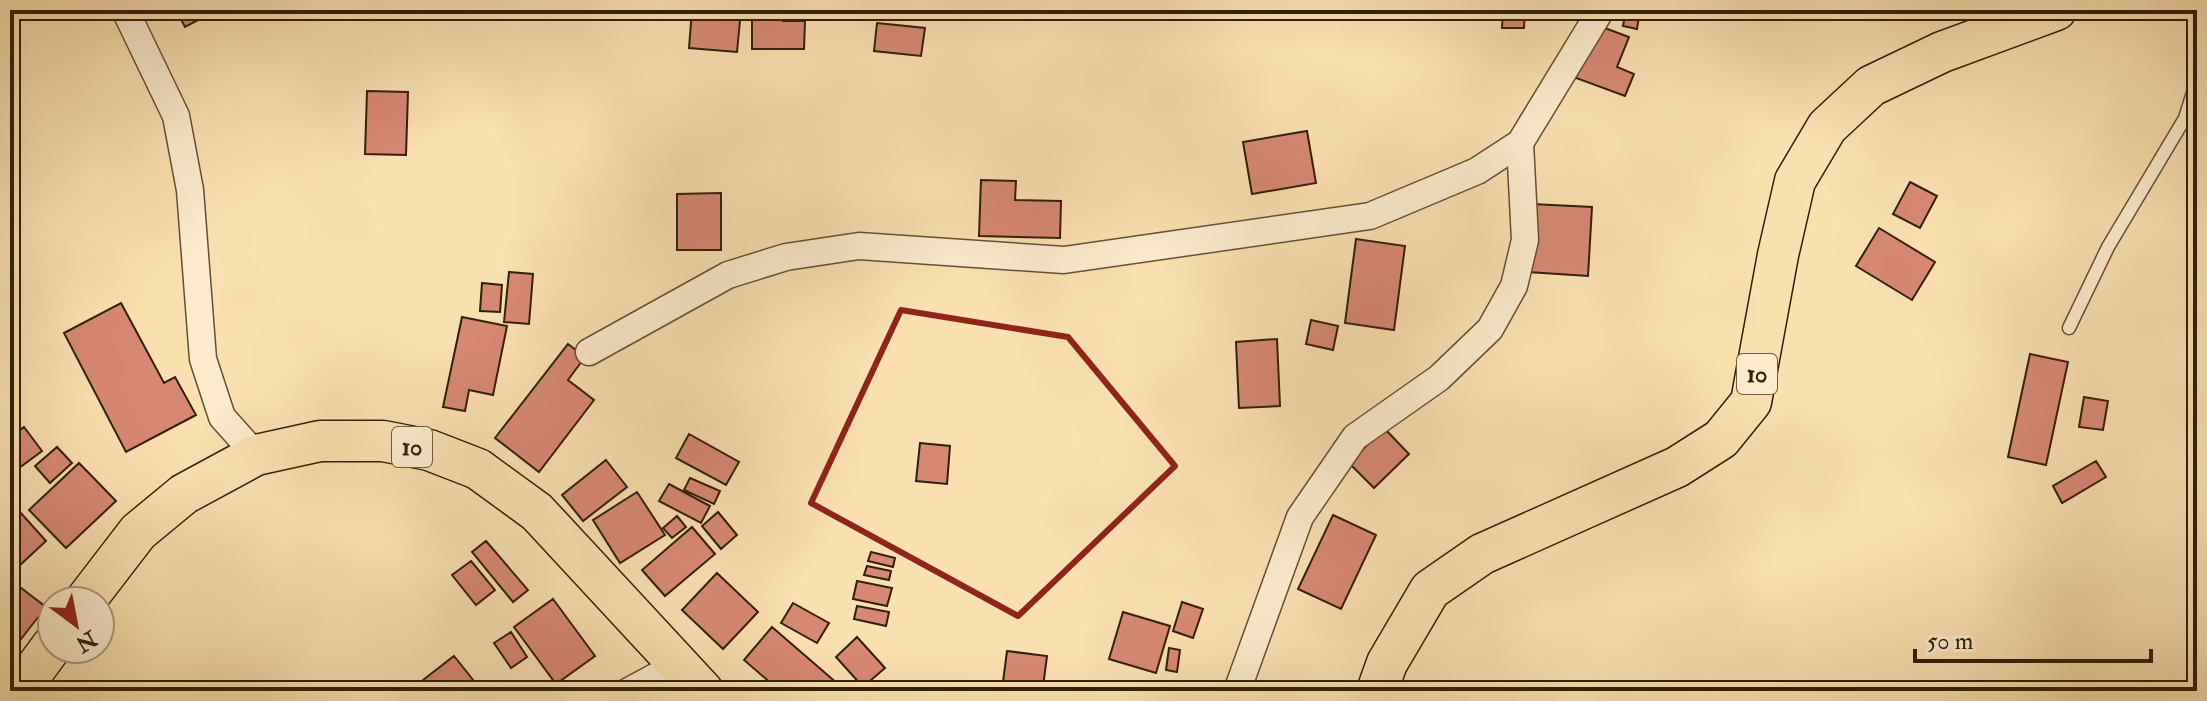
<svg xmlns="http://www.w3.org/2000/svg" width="2207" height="701" viewBox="0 0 2207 701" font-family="'IM FELL Double Pica',serif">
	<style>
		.building { fill: #d78873; stroke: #312008; stroke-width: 2 }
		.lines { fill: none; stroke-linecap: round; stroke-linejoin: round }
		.service-casing { stroke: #635032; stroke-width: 15 }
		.minor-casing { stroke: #635032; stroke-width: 29 }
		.primary-casing { stroke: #312008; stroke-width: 43 }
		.service { stroke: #fceacb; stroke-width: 12 }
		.minor { stroke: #fceacb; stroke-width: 26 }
		.primary { stroke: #fadfaf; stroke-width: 40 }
		.marked { fill: none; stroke: #8f2418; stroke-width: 6; stroke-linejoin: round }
		.labels { text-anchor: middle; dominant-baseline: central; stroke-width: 6; stroke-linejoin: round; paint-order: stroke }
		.shield { fill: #fceacb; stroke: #6e5d42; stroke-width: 2 }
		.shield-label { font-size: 24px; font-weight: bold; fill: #312008 }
	</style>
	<rect width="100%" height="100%" fill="#fadfaf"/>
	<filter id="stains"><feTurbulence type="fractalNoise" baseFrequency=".0025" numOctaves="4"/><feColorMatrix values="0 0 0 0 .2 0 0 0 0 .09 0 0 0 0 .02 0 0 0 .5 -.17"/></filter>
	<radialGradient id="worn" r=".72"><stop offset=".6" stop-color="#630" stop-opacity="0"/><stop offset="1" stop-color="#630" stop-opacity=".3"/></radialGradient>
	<path class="building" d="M176 10H217L185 27Z
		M692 10H741L737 52 689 48Z
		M752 10H783V21H805L804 49H752Z
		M1503 10 1525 11 1524 28H1502Z
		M1626 10H1640L1637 29 1623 26Z
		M877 23 925 28 921 56 874 51Z
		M1597 25 1629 37 1617 67 1634 74 1625 96 1576 78Z
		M367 91 408 92 406 155 365 154Z
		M1307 131 1316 183 1252 194 1243 142Z
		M981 180 1016 181 1015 200 1061 201 1060 238 979 236Z
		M1910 182 1937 196 1920 228 1893 214Z
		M721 193V250H677V194Z
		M1532 204 1592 207 1588 276 1528 272Z
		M1879 228 1935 262 1912 300 1856 266Z
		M1356 239 1405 246 1394 330 1345 323Z
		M509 272 533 274 529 324 504 322Z
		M482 283 502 285 500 312 480 311Z
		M121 303 164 383 175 377 196 415 126 452 64 333Z
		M462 317 507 326 493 395 469 390 465 411 443 407Z
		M1311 320 1338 326 1333 350 1306 344Z
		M1277 339 1280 406 1239 408 1236 342Z
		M568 344 585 357 568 380 594 400 539 472 495 438Z
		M2030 354 2068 362 2046 465 2008 457Z
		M2084 397 2108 401 2103 430 2079 427Z
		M24 427 42 451 11 474 10 438Z
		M1384 428 1409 454 1374 488 1349 463Z
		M689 434 739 462 726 485 676 458Z
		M920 443 950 446 947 484 916 481Z
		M57 447 72 463 50 483 35 466Z
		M606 460 627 487 583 521 562 495Z
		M2096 461 2106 477 2062 503 2053 486Z
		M79 463 116 501 66 548 29 510Z
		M690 478 720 491 714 504 684 490Z
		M669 484 710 506 701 523 659 501Z
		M637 492 665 535 620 563 593 520Z
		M11 502 46 541 18 567 10 558Z
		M718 512 737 535 721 549 702 526Z
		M1333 515 1376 535 1341 609 1298 589Z
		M677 516 686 527 672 538 663 528Z
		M692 527 715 554 665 596 642 570Z
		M486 541 528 590 513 602 472 552Z
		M871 552 895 558 893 567 868 561Z
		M471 561 495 590 476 605 452 575Z
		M867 566 891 571 889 580 864 575Z
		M717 573 758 612 723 649 682 610Z
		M12 581 46 607 11 652 10 584Z
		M857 581 892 588 887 606 853 599Z
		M553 599 595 656 556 684 514 627Z
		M1182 602 1203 609 1193 638 1173 631Z
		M793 603 829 623 817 643 781 623Z
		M857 606 889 612 886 626 854 619Z
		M1123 612 1170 626 1156 673 1109 659Z
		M772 627 846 691H780L744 660Z
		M511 632 527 657 511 668 494 643Z
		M857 637 885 668 863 687 836 657Z
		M1169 648 1180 650 1177 672 1166 670Z
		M1007 651 1047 656 1043 687 1003 682Z
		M454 656 474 681 461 691H409Z"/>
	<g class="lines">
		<defs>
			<path id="service" d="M2069 328 2108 247 2185 118 2197 80"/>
			<path id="minor" d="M125 10 176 116 190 190 203 359 222 417 256 455
				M589 352 728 275 786 257 859 246 1064 260 1370 216 1477 171 1520 143 1601 10
				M629 691 679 664
				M1237 691 1300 517 1355 437 1439 378 1490 329 1514 286 1525 240 1520 143"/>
			<path id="primary" d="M85 601 138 532 184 494 256 455 320 441H383L429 450 478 469 537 512 703 691
				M11 691 35 669 52 646
				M1377 691 1387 663 1430 590 1482 554 1677 467 1721 439 1751 402 1778 255 1795 181 1827 127 1871 86 1942 52 2056 10"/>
		</defs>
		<use href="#service" class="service-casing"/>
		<use href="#minor" class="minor-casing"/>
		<use href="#primary" class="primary-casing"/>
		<use href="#service" class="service"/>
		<use href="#minor" class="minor"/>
		<use href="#primary" class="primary"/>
	</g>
	<path class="marked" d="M901 310 1068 337 1175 466 1018 616 811 503Z"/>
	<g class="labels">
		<g class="shield">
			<rect x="1737" y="354" width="40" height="40" rx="6"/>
			<rect x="392" y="427" width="40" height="40" rx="6"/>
		</g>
		<g class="shield-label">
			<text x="1757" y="374">10</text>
			<text x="412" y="447">10</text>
		</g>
	</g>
	<rect width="2207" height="701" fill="none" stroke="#fadfaf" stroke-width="40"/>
	<rect x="12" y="12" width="2183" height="677" fill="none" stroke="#312008" stroke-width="4"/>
	<rect x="20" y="20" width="2167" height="661" fill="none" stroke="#312008" stroke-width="2"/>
	<g transform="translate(76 625) rotate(148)"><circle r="38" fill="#fceacb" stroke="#ab997d" stroke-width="2"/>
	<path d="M0-6L14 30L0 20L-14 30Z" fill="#8f2418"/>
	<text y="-12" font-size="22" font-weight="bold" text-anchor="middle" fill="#312008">N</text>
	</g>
	<path d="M1915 649v12h236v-12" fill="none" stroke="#312008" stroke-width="4"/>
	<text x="1927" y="649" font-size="24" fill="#312008" stroke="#fceacb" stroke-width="6" paint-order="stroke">50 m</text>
	<rect width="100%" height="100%" filter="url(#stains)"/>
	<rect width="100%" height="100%" fill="url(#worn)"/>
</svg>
